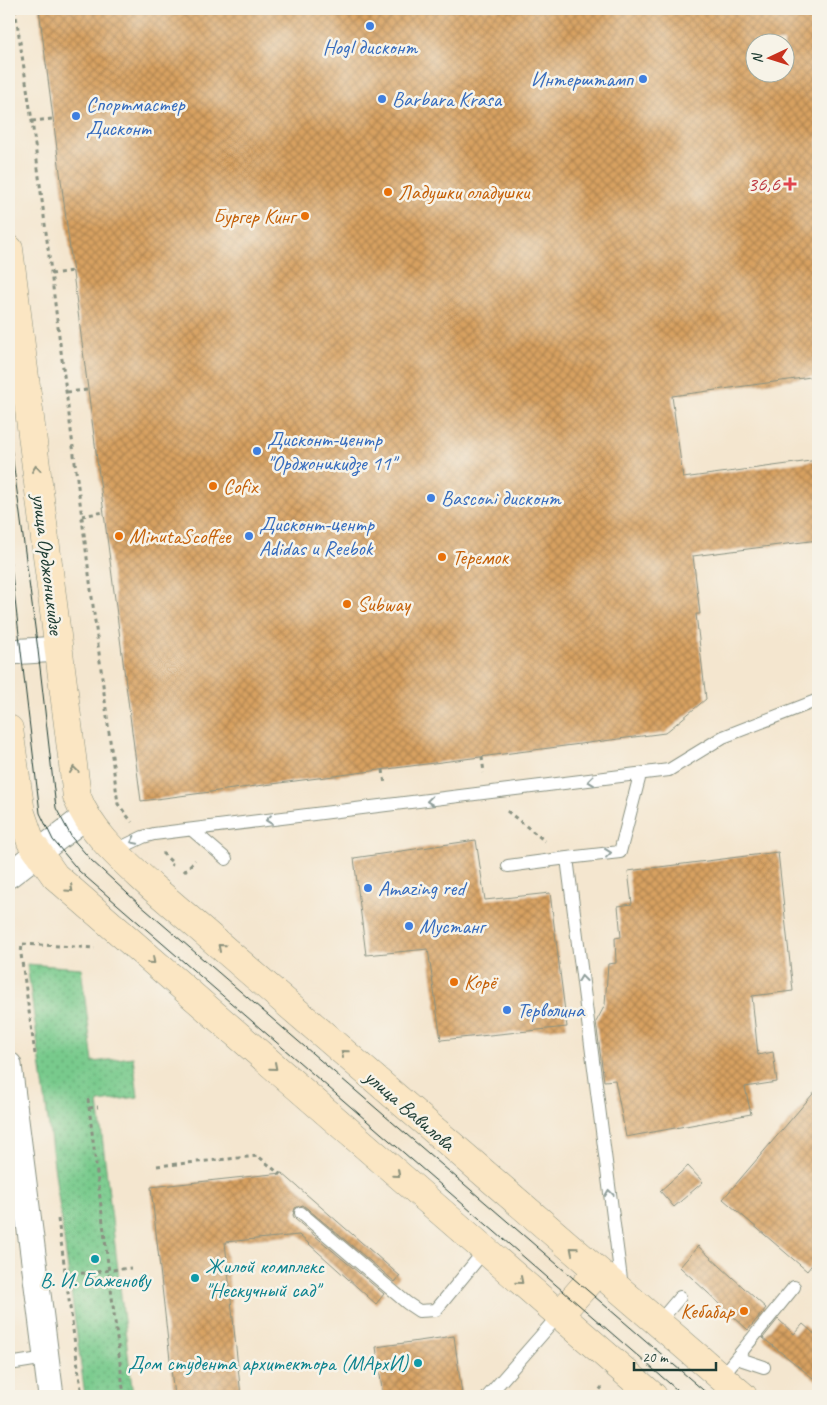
<svg xmlns="http://www.w3.org/2000/svg" width="827" height="1405" viewBox="0 0 827 1405" font-family="Caveat,sans-serif">
	<style>
		.park { fill: url(#park-dots); stroke: #4c8460 }
		.building { fill: url(#building-cross-hatch); fill-rule: evenodd }
		.lines { fill: none; stroke-linecap: round; stroke-linejoin: round }
		.service-casing { stroke: #8a9282; stroke-width: 14 }
		.minor-casing { stroke: #8a9282; stroke-width: 27 }
		.secondary-casing { stroke: #8a9282; stroke-width: 29 }
		.path { stroke: #8a9282; stroke-width: 3; stroke-dasharray: 4 4; stroke-linecap: butt }
		.service { stroke: #fff; stroke-width: 12 }
		.minor { stroke: #fff; stroke-width: 25 }
		.secondary { stroke: #fbe6c3; stroke-width: 28 }
		.tram { stroke: #1f3d34; stroke-width: 1 }
		.oneway { stroke: #8d927c }
		.oneway2 { stroke: #8f9e9a }
		.shop-dot { fill: #3f7fe0; stroke: #f7f3e8; stroke-width: 2 }
		.health-dot { fill: #e0444e; stroke: #f7f3e8; stroke-width: 2 }
		.food-dot { fill: #e8710a; stroke: #f7f3e8; stroke-width: 2 }
		.culture-dot { fill: #0f9aa8; stroke: #f7f3e8; stroke-width: 2 }
		.labels { text-anchor: middle; dominant-baseline: central; stroke-width: 5; stroke-linejoin: round; paint-order: stroke }
		.shop-label { font-size: 21px; fill: #366cbe; stroke: #f7f3e8; text-anchor: start }
		.health-label { font-size: 21px; fill: #be3a42; stroke: #f7f3e8; text-anchor: end }
		.food-label { font-size: 21px; fill: #c56008; stroke: #f7f3e8; text-anchor: start }
		.street-label { font-size: 21px; fill: #1f3d34; stroke: #f7f3e8 }
		.culture-label { font-size: 21px; fill: #0d838f; stroke: #f7f3e8; text-anchor: start }
	</style>
	<defs>
		<pattern id="park-dots" width="8" height="8" patternUnits="userSpaceOnUse" patternTransform="scale(1.25)"><rect width="8" height="8" fill="#78ca8c"/><path d="M2 2h.1M6 6h.1" fill="none" stroke="#62a573" stroke-width="1.8" stroke-linecap="round"/></pattern>
		<pattern id="building-cross-hatch" width="8" height="8" patternUnits="userSpaceOnUse" patternTransform="scale(1.25)"><rect width="8" height="8" fill="#d8a161"/><path d="M0 0l8 8M0 8l8-8" fill="none" stroke="#af8451"/></pattern>
	</defs>
	<rect width="100%" height="100%" fill="#f7f3e8"/>
	<filter id="ink" filterUnits="userSpaceOnUse"><feTurbulence type="fractalNoise" baseFrequency=".02" numOctaves="2"/><feDisplacementMap in="SourceGraphic" scale="10" xChannelSelector="R" yChannelSelector="G"/><feConvolveMatrix kernelMatrix="1 2 1 2 8 2 1 2 1" color-interpolation-filters="sRGB"/></filter>
	<filter id="wash" filterUnits="userSpaceOnUse"><feTurbulence type="fractalNoise" baseFrequency=".0096" numOctaves="4" result="noise"/><feDisplacementMap in="SourceGraphic" scale="20" xChannelSelector="R" yChannelSelector="G"/><feGaussianBlur stdDeviation="1.12" result="paint"/><feColorMatrix in="noise" values="0 0 0 0 0 0 0 0 0 0 0 0 0 0 0 0 0 1.4 0 .05"/><feComposite in="paint" operator="in"/></filter>
	<g filter="url(#wash)">
		<rect width="100%" height="100%" fill="#f4e6cf"/>
		<path class="park" d="M27 964 81 968 93 1062 133 1057 138 1097 98 1102 133 1396H85Z"/>
		<g id="blocks">
			<path class="building" d="M39 9H818V376L672 396 683 478 818 460V540L693 556 700 614H696L706 699 665 733 141 801ZM754 42H784V72H754Z
				M476 840 485 900 550 893 567 1027 441 1040 428 949 366 955 354 858Z
				M778 852 793 991 752 996 758 1055 773 1052 777 1082 745 1087 751 1114 626 1137 615 1080 604 1081 596 1022 605 1005 608 964 616 963 615 938 621 937 618 906 632 904 628 871Z
				M818 1088V1257L807 1271 723 1199Z
				M688 1166 703 1182 674 1207 660 1191Z
				M282 1173 400 1276 395 1282 303 1205 295 1208 293 1215 295 1219 384 1294 376 1304 299 1235 225 1242 241 1396H174L151 1187Z
				M698 1246 766 1308 748 1330 680 1267Z
				M778 1319 794 1334 803 1324 818 1337V1382L763 1338Z
				M454 1336 462 1394 383 1396 376 1347Z"/>
		</g>
	</g>
	<g filter="url(#ink)">
		<use href="#blocks" fill-opacity="0" stroke="#8a9282" stroke-width="1"/>
		<g class="lines">
			<defs>
				<path id="service" d="M192 830 226 859
					M114 851 143 837 154 834 669 770 723 737 818 700
					M508 866 567 858
					M301 1213 407 1303 419 1311 436 1310 485 1250
					M622 1287 567 858 620 852 640 775
					M658 1323 680 1297
					M737 1358 764 1367
					M9 1364 46 1358
					M721 1377 794 1287
					M488 1396 559 1315"/>
				<path id="minor" d="M9 652 59 649
					M9 875 86 816
					M9 1065 51 1396"/>
				<path id="secondary" d="M9 249 77 797C91 834 124 861 152 887L743 1396
					M9 729 21 813 31 842 55 876 653 1396
					M559 1315 598 1271"/>
			</defs>
			<use href="#service" class="service-casing"/>
			<use href="#minor" class="minor-casing"/>
			<use href="#secondary" class="secondary-casing"/>
			<path class="path" d="M15 9 32 121 118 804 132 822
				M32 121 53 119
				M51 274 73 271
				M67 392 88 390
				M82 516 104 512
				M482 757 484 773
				M383 770 385 785
				M507 811 545 841
				M162 853 173 863 171 866
				M184 872 195 860
				M35 1054 21 954 22 944 95 948
				M88 1099 124 1396
				M89 1108 98 1107
				M157 1166 258 1156 281 1175
				M58 1219 82 1396
				M65 1275 131 1268
				M595 1396 602 1387"/>
			<use href="#service" class="service"/>
			<use href="#minor" class="minor"/>
			<use href="#secondary" class="secondary"/>
			<path class="tram" d="M9 431 38 650 56 808 72 838 91 860 139 904 710 1396
				M9 549 40 813 53 840 79 871 684 1396"/>
		</g>
		<defs><path id="oneway-chevron" d="M-2-3.5L2.5 0L-2 3.5" fill="none" stroke-width="1.6" stroke-linecap="round" stroke-linejoin="round" transform="scale(1.25)"/></defs>
		<g class="oneway">
			<use href="#oneway-chevron" transform="translate(36 469) rotate(-97)"/>
			<use href="#oneway-chevron" transform="translate(74 770) rotate(-97)"/>
			<use href="#oneway-chevron" transform="translate(70 889) rotate(42)"/>
			<use href="#oneway-chevron" transform="translate(221 947) rotate(-139)"/>
			<use href="#oneway-chevron" transform="translate(152 961) rotate(41)"/>
			<use href="#oneway-chevron" transform="translate(344 1053) rotate(-139)"/>
			<use href="#oneway-chevron" transform="translate(274 1067) rotate(41)"/>
			<use href="#oneway-chevron" transform="translate(397 1174) rotate(41)"/>
			<use href="#oneway-chevron" transform="translate(573 1250) rotate(-139)"/>
			<use href="#oneway-chevron" transform="translate(520 1281) rotate(41)"/>
		</g>
		<g class="oneway2">
			<use href="#oneway-chevron" transform="translate(591 781) rotate(173)"/>
			<use href="#oneway-chevron" transform="translate(430 801) rotate(173)"/>
			<use href="#oneway-chevron" transform="translate(269 820) rotate(173)"/>
			<use href="#oneway-chevron" transform="translate(134 841) rotate(154)"/>
			<use href="#oneway-chevron" transform="translate(608 853) rotate(-7)"/>
			<use href="#oneway-chevron" transform="translate(582 979) rotate(-97)"/>
			<use href="#oneway-chevron" transform="translate(609 1193) rotate(-97)"/>
		</g>
	</g>
	<g class="shop-dot">
		<circle cx="370" cy="26" r="5"/>
		<circle cx="643" cy="79" r="5"/>
		<circle cx="382" cy="99" r="5"/>
		<circle cx="76" cy="116" r="5"/>
		<circle cx="257" cy="451" r="5"/>
		<circle cx="431" cy="498" r="5"/>
		<circle cx="249" cy="536" r="5"/>
		<circle cx="368" cy="888" r="5"/>
		<circle cx="409" cy="926" r="5"/>
		<circle cx="507" cy="1010" r="5"/>
	</g>
	<path class="health-dot" d="M787.5 176.5h5v5h5v5h-5v5h-5v-5h-5v-5h5z"/>
	<g class="food-dot">
		<circle cx="388" cy="192" r="5"/>
		<circle cx="305" cy="216" r="5"/>
		<circle cx="213" cy="486" r="5"/>
		<circle cx="119" cy="536" r="5"/>
		<circle cx="442" cy="557" r="5"/>
		<circle cx="347" cy="604" r="5"/>
		<circle cx="454" cy="982" r="5"/>
		<circle cx="744" cy="1311" r="5"/>
	</g>
	<g class="culture-dot">
		<circle cx="95" cy="1259" r="5"/>
		<circle cx="195" cy="1278" r="5"/>
		<circle cx="418" cy="1363" r="5"/>
	</g>
	<g class="labels">
		<g class="shop-label">
			<text x="370" y="47" text-anchor="middle">Hogl дисконт</text>
			<text x="633" y="79" text-anchor="end">Интерштамп</text>
			<text x="392" y="99">Barbara Krasa</text>
			<text x="86" y="104">Спортмастер<tspan x="86" dy="24">Дисконт</tspan></text>
			<text x="267" y="439">Дисконт-центр<tspan x="267" dy="24">"Орджоникидзе 11"</tspan></text>
			<text x="441" y="498">Basconi дисконт</text>
			<text x="259" y="524">Дисконт-центр<tspan x="259" dy="24">Adidas и Reebok</tspan></text>
			<text x="378" y="888">Amazing red</text>
			<text x="419" y="926">Мустанг</text>
			<text x="517" y="1010">Терволина</text>
		</g>
		<g class="health-label">
			<text x="780" y="184">36,6</text>
		</g>
		<g class="food-label">
			<text x="398" y="192">Ладушки оладушки</text>
			<text x="295" y="216" text-anchor="end">Бургер Кинг</text>
			<text x="223" y="486">Cofix</text>
			<text x="129" y="536">MinutaScoffee</text>
			<text x="452" y="557">Теремок</text>
			<text x="357" y="604">Subway</text>
			<text x="464" y="982">Корё</text>
			<text x="734" y="1311" text-anchor="end">Кебабар</text>
		</g>
		<g class="street-label">
			<text transform="translate(48 564) rotate(83)">улица Орджоникидзе</text>
			<text transform="translate(410 1110) rotate(41)">улица Вавилова</text>
		</g>
		<g class="culture-label">
			<text x="205" y="1266">Жилой комплекс<tspan x="205" dy="24">"Нескучный сад"</tspan></text>
			<text x="95" y="1280" text-anchor="middle">В. И. Баженову</text>
			<text x="408" y="1363" text-anchor="end">Дом студента архитектора (МАрхИ)</text>
		</g>
	</g>
	<rect width="827" height="1405" fill="none" stroke="#f7f3e8" stroke-width="30"/>
	<g transform="translate(770 58) rotate(266)"><circle r="24" fill="#f7f3e8" stroke="#a1aaa0"/>
	<path d="M0-4L9 19L0 12L-9 19Z" fill="#c8321e"/>
	<text y="-8" font-size="14" font-weight="bold" text-anchor="middle" fill="#1f3d34">N</text>
	</g>
	<path d="M634 1362v8h82v-8" fill="none" stroke="#1f3d34" stroke-width="2.5"/>
	<text x="642" y="1362" font-size="15" fill="#1f3d34" stroke="#f7f3e8" stroke-width="4" paint-order="stroke">20 m</text>
</svg>
